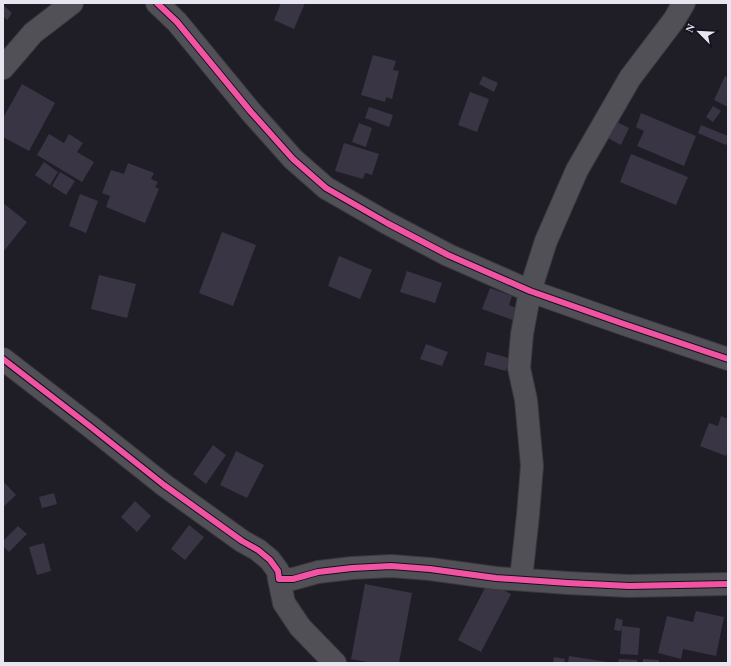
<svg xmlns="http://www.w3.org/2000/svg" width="731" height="666" viewBox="0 0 731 666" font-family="'Times New Roman',serif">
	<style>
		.building { fill: #393544 }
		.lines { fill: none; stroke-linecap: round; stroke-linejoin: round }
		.minor-casing { stroke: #39383f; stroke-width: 24 }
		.minor { stroke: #515056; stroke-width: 22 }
		.cycleway-casing { stroke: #14111f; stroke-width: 8 }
		.cycleway { stroke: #f153a3; stroke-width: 6 }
	</style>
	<rect width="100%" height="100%" fill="#1f1e26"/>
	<path class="building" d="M281 3H305L294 29 274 20Z
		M3 5 12 13 7 20 3 16Z
		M373 55 396 61 393 70 399 71 392 99 386 97 385 102 361 95Z
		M483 76 498 83 494 92 479 84Z
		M725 76 728 78V107L714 100Z
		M22 84 55 103 29 151 3 137V118Z
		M470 92 489 99 477 132 458 125Z
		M713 106 721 111 713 122 706 117Z
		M369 107 393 115 389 127 365 118Z
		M641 113 696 136 684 166 637 146 644 131 636 127Z
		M613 120 629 128 621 145 606 137Z
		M359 123 372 128 366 147 352 142Z
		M701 125 728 136V141L726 145 698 133Z
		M49 134 64 143 69 134 83 143 77 152 94 162 82 182 37 155Z
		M344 143 379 154 372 175 365 173 363 179 335 171Z
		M631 154 688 177 676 205 620 182Z
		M44 162 58 172 50 185 35 175Z
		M128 163 154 173 151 179 158 182 155 187 159 189 145 223 106 207 110 196 102 193 111 170 124 174Z
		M60 172 75 181 66 195 52 186Z
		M80 194 98 201 86 233 69 226Z
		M3 203 27 222 4 251 3 250Z
		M222 232 256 245 233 306 199 293Z
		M339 256 372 270 360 299 328 286Z
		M407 271 442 283 435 303 400 292Z
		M99 275 136 284 127 318 91 309Z
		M490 288 512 296 509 305 517 308 513 320 482 309Z
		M426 344 448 352 442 366 420 359Z
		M487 352 509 358 506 371 484 365Z
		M721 416 728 419V450L726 456 700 446 709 423 718 426Z
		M213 445 226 455 206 484 193 474Z
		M236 451 264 465 247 498 220 485Z
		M3 481 16 495 3 507Z
		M54 493 57 504 42 508 39 497Z
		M135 501 151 516 137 532 121 517Z
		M189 525 204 537 185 560 171 549Z
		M18 526 27 534 9 552 3 546V541Z
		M44 543 51 571 37 575 29 547Z
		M488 582 511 594 481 652 458 640Z
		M365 584 412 593 399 663H372L351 659Z
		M696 611 724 617 716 656 683 649 681 659 658 653 667 616 693 622Z
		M616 618 623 620 621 631 614 630Z
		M622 626 640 628 638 655 620 654Z
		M569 656 607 662V663H568Z
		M554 657 565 659 564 663H553Z
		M619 659 637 660V663H618Z
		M643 659 659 660V663H643Z"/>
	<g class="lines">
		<defs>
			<path id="minor" d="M157 3 177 22 251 112 293 159 326 188 387 223 448 255 530 291 621 323 728 359
				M3 68 33 33 72 3
				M3 359 91 427 164 485 242 541 258 550 270 560 278 571 279 579H293L318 572 352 568 391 566 430 569 496 578 568 583 629 586 728 584
				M279 579 284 603 300 627 335 663
				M521 579 528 515 532 466 526 400 519 368 522 334 530 291 546 241 577 170 630 78 674 20 684 3"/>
		</defs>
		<use href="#minor" class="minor-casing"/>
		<use href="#minor" class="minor"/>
		<defs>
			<path id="cycleway" d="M157 3 177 22 251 112 293 159 326 188 387 223 448 255 530 291 621 323 728 359
				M3 359 91 427 164 485 242 541 258 550 270 560 278 571 279 579H293L318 572 352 568 391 566 430 569 496 578 568 583 629 586 728 584"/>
		</defs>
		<use href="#cycleway" class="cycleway-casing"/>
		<use href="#cycleway" class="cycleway"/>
	</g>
	<rect width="731" height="666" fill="none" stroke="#e7e6f0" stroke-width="8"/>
	<g transform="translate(699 32) rotate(294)" stroke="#14111f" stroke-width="3" paint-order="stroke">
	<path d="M0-3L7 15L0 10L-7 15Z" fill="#e7e6f0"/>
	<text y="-6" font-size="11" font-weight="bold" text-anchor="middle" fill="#e7e6f0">N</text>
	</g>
</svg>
